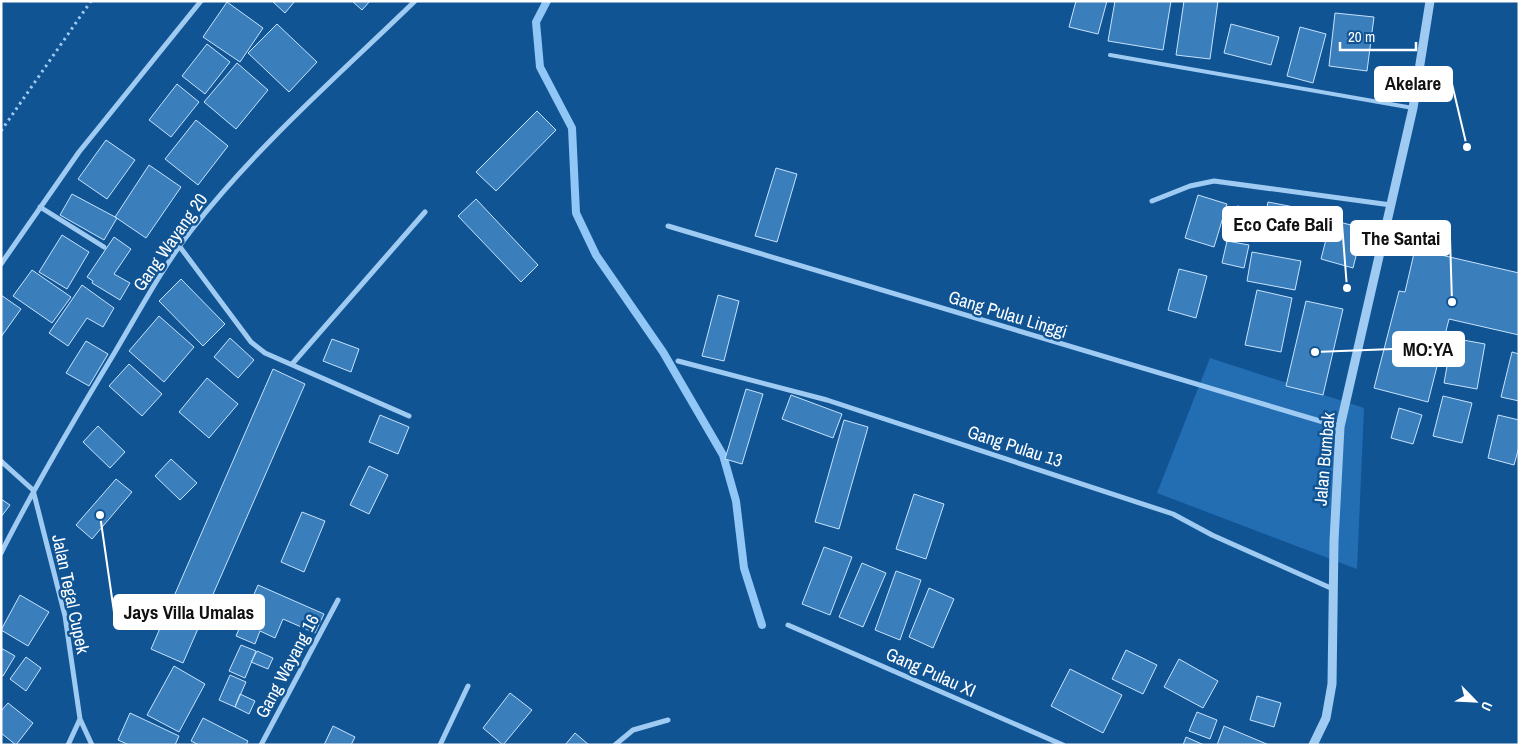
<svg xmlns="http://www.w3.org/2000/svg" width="1520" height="746" viewBox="0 0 1520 746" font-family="'Archivo Narrow',sans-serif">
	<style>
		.green { fill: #236eb3 }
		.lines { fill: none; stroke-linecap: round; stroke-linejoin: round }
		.stream { stroke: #90c7f6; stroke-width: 8 }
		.building { fill: #3a7ebc; stroke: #c6e3fd }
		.path { stroke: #9fcbf3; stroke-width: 3; stroke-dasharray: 2.5 4; stroke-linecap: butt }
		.service { stroke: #9fcbf3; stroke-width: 4 }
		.minor { stroke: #9fcbf3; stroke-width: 5 }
		.tertiary { stroke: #9fcbf3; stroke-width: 9 }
		.labels { text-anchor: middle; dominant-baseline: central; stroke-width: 5; stroke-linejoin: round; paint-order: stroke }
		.street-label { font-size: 18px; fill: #fff; stroke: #115494 }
		.leader { fill: none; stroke: #fff; stroke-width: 2 }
		.callout-dot { fill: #fff; stroke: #115494; stroke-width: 2 }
		.callout { fill: #fff; stroke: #fff; stroke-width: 2 }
		.callout-label { font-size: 19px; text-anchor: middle; font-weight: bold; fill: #111 }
	</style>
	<rect width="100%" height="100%" fill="#115494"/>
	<path class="green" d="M1210 358 1364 408 1357 569 1157 493Z"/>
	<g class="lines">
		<path class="stream" d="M547 1 536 22 540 67 572 128 576 213 596 255 663 352 723 455 736 501 744 568 762 625"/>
	</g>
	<path class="building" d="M272 1H295L285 13Z
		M352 1H370L362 10Z
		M1076 1H1107L1098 34 1069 27Z
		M1115 1H1171L1163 50 1108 41Z
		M1184 1H1218L1210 59 1176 55Z
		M227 2 263 28 240 62 203 37Z
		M1335 13 1374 17 1367 71 1329 66Z
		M277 24 317 62 289 92 248 53Z
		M1231 24 1279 37 1271 65 1224 53Z
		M1300 27 1326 34 1313 83 1287 76Z
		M207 44 230 62 205 94 182 76Z
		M237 63 268 90 236 129 204 102Z
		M177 84 199 102 171 137 149 120Z
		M537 111 556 130 496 191 476 172Z
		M196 120 228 146 198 185 165 159Z
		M106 140 135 160 107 199 78 179Z
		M149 165 181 187 146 238 115 217Z
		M776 168 797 174 777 242 755 236Z
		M72 194 117 218 104 240 60 215Z
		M1198 195 1227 204 1214 247 1185 238Z
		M476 199 538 265 521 282 458 216Z
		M1268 202 1294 207 1288 235 1263 230Z
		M1237 206 1260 210 1254 241 1231 236Z
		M1331 220 1363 228 1353 268 1321 259Z
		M62 235 89 252 67 289 39 272Z
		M114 237 131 249 114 274 130 283 120 300 92 283 93 281 87 277Z
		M1227 241 1249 245 1244 268 1222 263Z
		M1415 249 1519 273V335L1449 319 1428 402 1374 388 1399 291 1405 292Z
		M1252 252 1301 261 1295 290 1247 281Z
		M1179 269 1207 276 1196 318 1168 310Z
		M32 270 71 297 52 323 13 296Z
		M181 279 225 324 203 346 159 301Z
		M82 285 114 308 103 327 87 318 68 346 49 333Z
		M1257 290 1292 298 1281 352 1245 345Z
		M1 295 21 309 1 337Z
		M718 295 739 301 724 361 702 356Z
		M1306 301 1343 309 1323 395 1286 386Z
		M159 316 194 347 164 382 129 351Z
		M230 338 254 360 238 378 214 357Z
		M1452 338 1485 344 1477 389 1444 383Z
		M332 339 359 349 351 372 323 361Z
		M86 341 108 354 89 386 66 373Z
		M1512 352 1519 354V401L1501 397Z
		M129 364 162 394 142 416 109 386Z
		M273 369 305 384 183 663 151 649Z
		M207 378 238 404 209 438 179 412Z
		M746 389 763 394 742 464 725 459Z
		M791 395 842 414 833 438 782 419Z
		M1443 396 1472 403 1462 443 1433 436Z
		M1399 408 1422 415 1413 444 1391 438Z
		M380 415 409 427 398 454 369 442Z
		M1498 415 1519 420V447L1514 465 1488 458Z
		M844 420 868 427 839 529 815 522Z
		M98 426 125 452 110 468 83 442Z
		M171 459 197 483 180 500 155 476Z
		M369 466 388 475 369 514 350 505Z
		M116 479 132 492 92 539 76 525Z
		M914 494 944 504 926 559 896 549Z
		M1 499 10 505 1 517Z
		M302 512 325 521 304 572 281 562Z
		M824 547 852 557 830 615 802 604Z
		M862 563 886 573 863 627 839 617Z
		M896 571 921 580 900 640 875 630Z
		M258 585 324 614 315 633 283 619 275 638 260 631 255 644 236 636Z
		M929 588 954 599 933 648 909 637Z
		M20 595 49 612 28 646 1 630Z
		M241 645 256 651 245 678 229 671Z
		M1 648 15 656 3 676H1Z
		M1126 650 1157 665 1143 694 1112 679Z
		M257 651 273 658 268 669 251 662Z
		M26 657 41 668 26 691 10 679Z
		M1179 659 1218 681 1203 708 1164 687Z
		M174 666 205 684 179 732 147 715Z
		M1070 669 1122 695 1103 733 1051 706Z
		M230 675 246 682 235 707 219 700Z
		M510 693 532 710 503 745 483 728Z
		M240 694 255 701 249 714 235 707Z
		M1257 696 1281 703 1274 727 1250 720Z
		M8 703 33 723 16 745 1 733V711Z
		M1197 712 1217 720 1210 739 1189 731Z
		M130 713 179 736 175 745H129L118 740Z
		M203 718 248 741 246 745H199L191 741Z
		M333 726 355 737 351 745H324Z
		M1224 726 1269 745H1217Z
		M575 733 589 745H565Z
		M1186 737 1204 745H1183Z"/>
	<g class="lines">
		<path class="path" d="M1 131 91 1"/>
		<path class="service" d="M1110 55 1413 108"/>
		<path class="minor" d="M1152 201 1190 186 1214 181 1391 205
			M40 207 104 247
			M668 226 1340 427
			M180 247 251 342 265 353 409 416
			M1 264 79 152 201 1
			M678 361 827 400 1173 514 1212 535 1333 589
			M293 363 425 212
			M1 461 33 490 65 616 80 719 92 745
			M1 553C36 484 75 418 115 352 140 310 163 266 193 228 258 145 340 74 415 1
			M788 625 1063 745
			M68 745 80 719
			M261 745 338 600
			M440 745 468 686
			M615 745 633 730 668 720"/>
		<path class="tertiary" d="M1313 745 1326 718 1332 684 1334 541 1340 427 1413 108 1430 1"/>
	</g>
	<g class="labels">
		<g class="street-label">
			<text transform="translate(170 242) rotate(-55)">Gang Wayang 20</text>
			<text transform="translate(1008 314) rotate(17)">Gang Pulau Linggi</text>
			<text transform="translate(1015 446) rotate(18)">Gang Pulau 13</text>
			<text transform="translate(1324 459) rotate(-85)">Jalan Bumbak</text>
			<text transform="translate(71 594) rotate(78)">Jalan Tegal Cupek</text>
			<text transform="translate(287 666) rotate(-62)">Gang Wayang 16</text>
			<text transform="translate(931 672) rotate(24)">Gang Pulau XI</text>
		</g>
	</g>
	<path class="leader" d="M1467 147L1452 84M1347 288L1342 224M1452 302L1450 238M1315 352L1393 349M100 515L114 612"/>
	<g class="callout-dot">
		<circle cx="1467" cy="147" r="5"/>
		<circle cx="1347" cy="288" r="5"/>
		<circle cx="1452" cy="302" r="5"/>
		<circle cx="1315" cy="352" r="5"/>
		<circle cx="100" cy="515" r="5"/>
	</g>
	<g class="callout">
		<rect x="1375" y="67" width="77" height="34" rx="5"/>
		<rect x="1223" y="207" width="119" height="34" rx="5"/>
		<rect x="1351" y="221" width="99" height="34" rx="5"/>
		<rect x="1393" y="332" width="71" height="34" rx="5"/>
		<rect x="114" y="595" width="150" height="34" rx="5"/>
	</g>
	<g class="callout-label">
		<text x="1413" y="90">Akelare</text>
		<text x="1283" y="231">Eco Cafe Bali</text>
		<text x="1401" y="245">The Santai</text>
		<text x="1428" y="356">MO:YA</text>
		<text x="189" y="619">Jays Villa Umalas</text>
	</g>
	<rect width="1520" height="746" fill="none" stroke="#ffffff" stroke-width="5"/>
	<g transform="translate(1475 701) rotate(114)" stroke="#115494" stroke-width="4" paint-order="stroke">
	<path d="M0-4L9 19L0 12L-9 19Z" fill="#ffffff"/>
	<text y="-8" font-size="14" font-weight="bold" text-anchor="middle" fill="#ffffff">U</text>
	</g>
	<path d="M1340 42v8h76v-8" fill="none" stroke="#ffffff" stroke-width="2.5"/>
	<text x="1348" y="42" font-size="15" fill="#ffffff" stroke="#115494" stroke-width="4" paint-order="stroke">20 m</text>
</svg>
